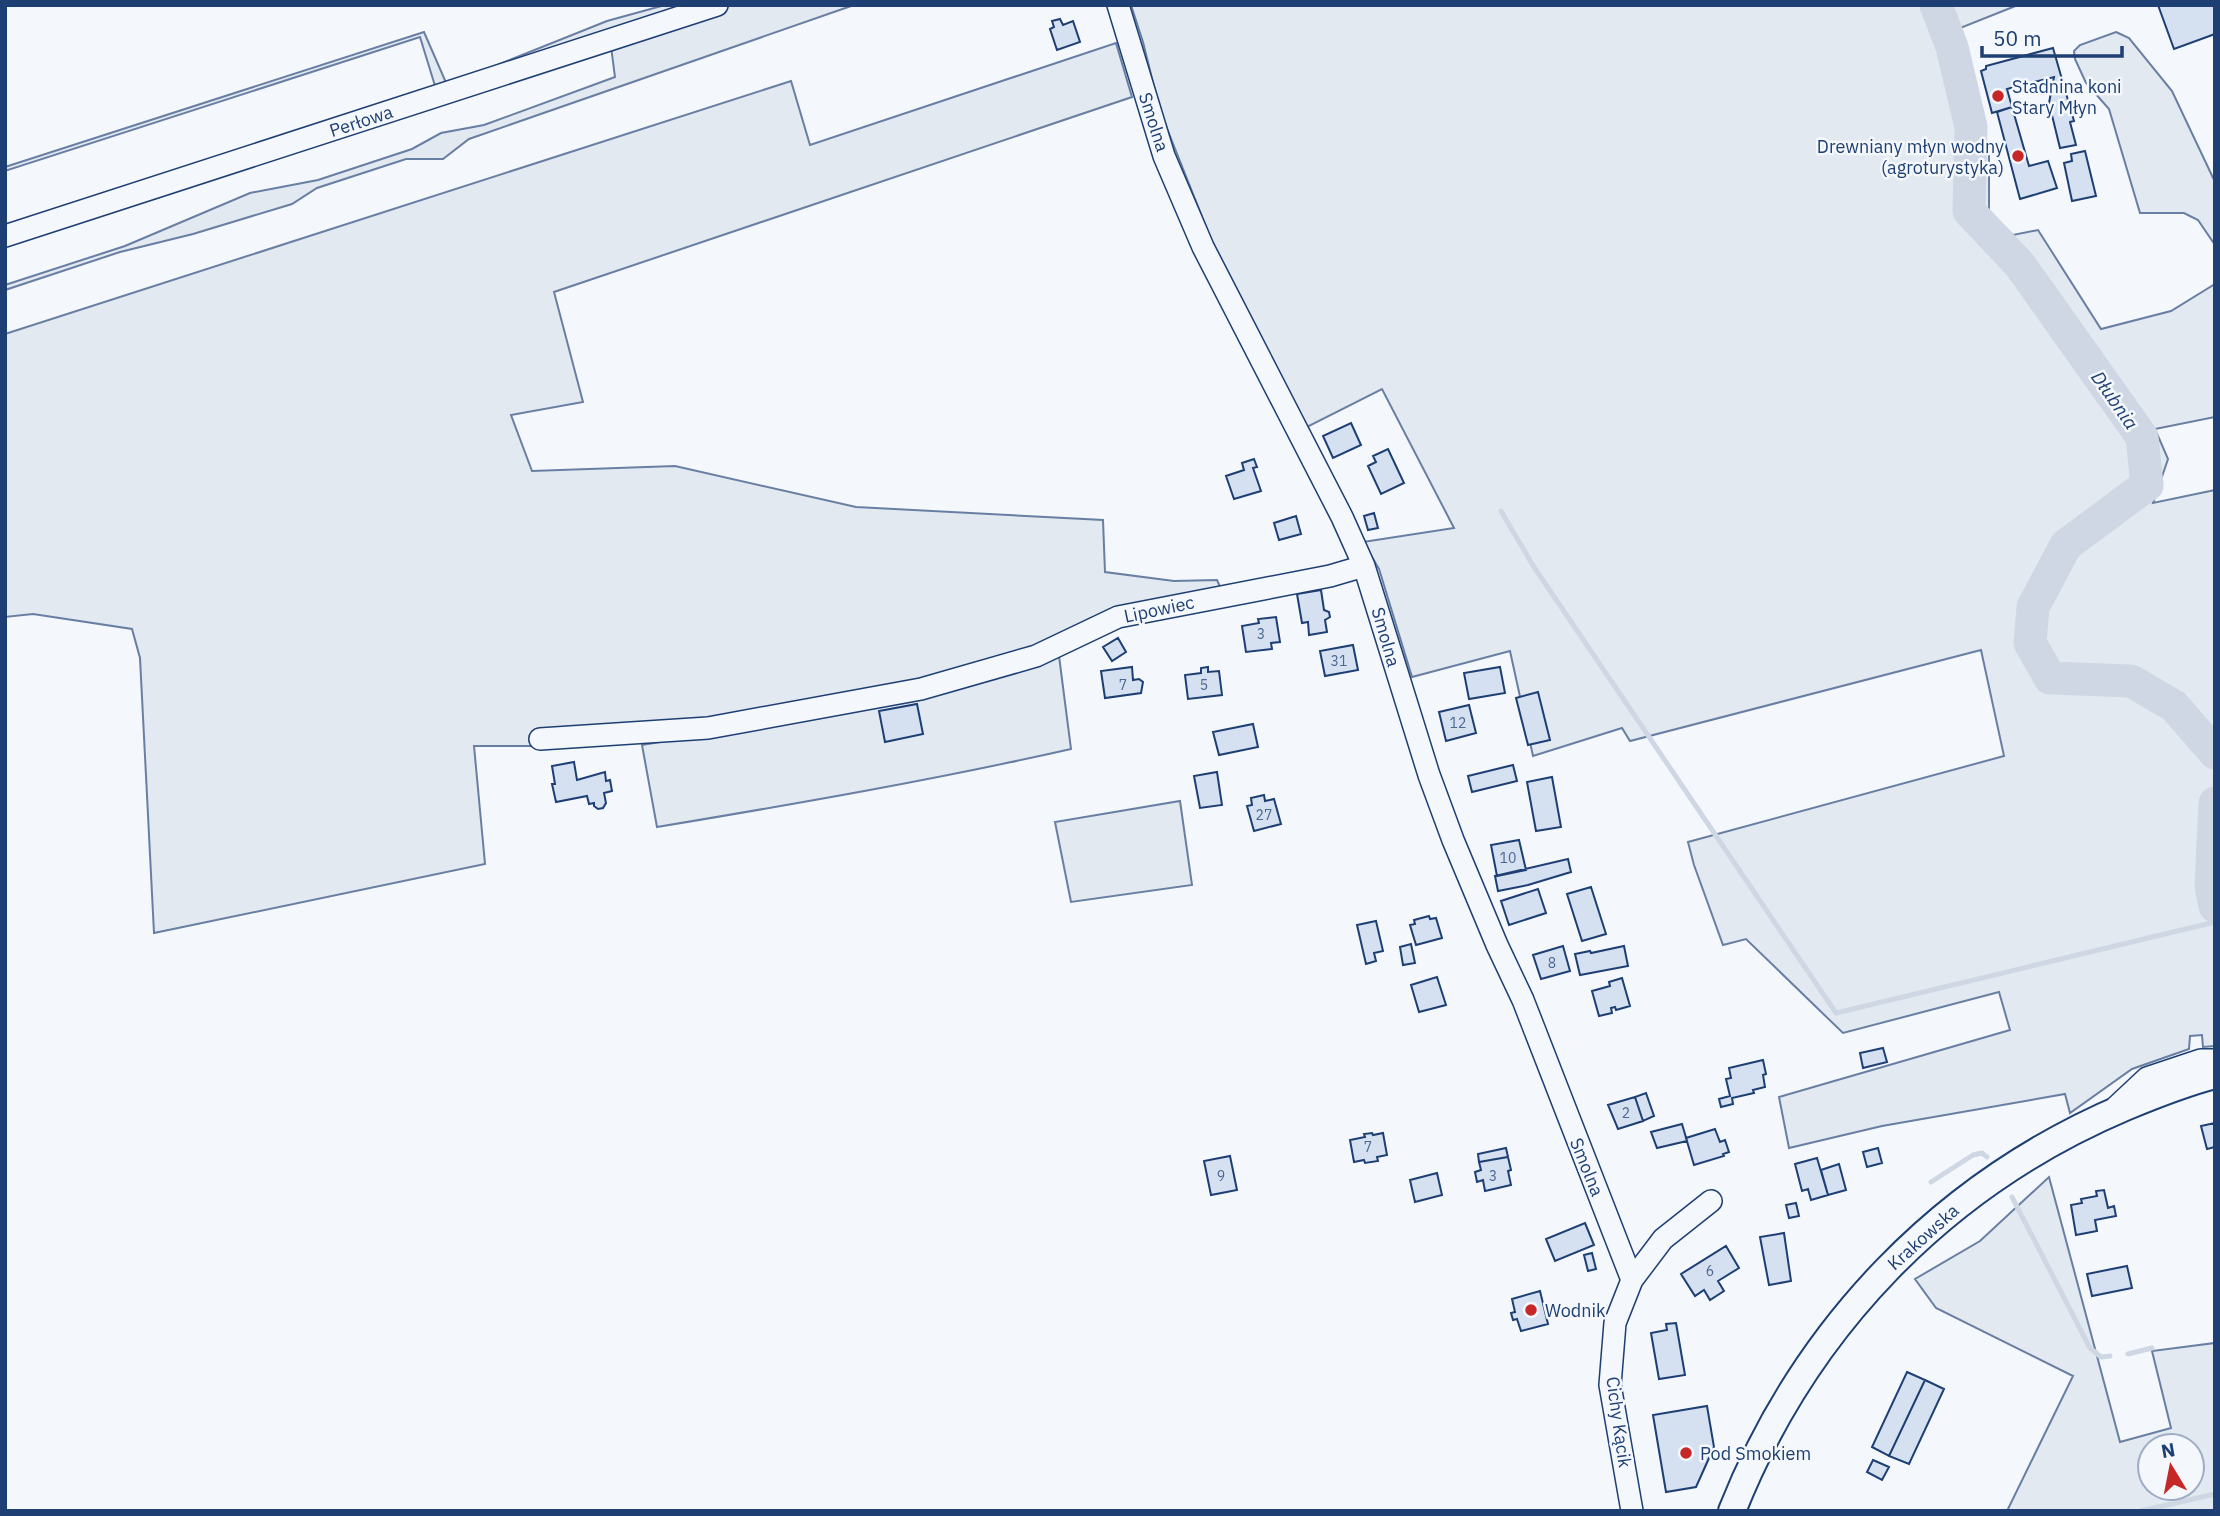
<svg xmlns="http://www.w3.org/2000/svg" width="2220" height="1516" viewBox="0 0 2220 1516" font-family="'IBM Plex Sans',sans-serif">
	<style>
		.green { fill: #e3e9f0; stroke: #687fa3; stroke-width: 2; fill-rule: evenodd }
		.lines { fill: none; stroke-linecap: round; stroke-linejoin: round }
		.stream { stroke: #cfd7e4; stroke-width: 5 }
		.river { stroke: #cfd7e4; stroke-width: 33 }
		.building { fill: #d5e0f0; stroke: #1d3f73; stroke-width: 2 }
		.minor-casing { stroke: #1d3f73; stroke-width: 24 }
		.major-casing { stroke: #1d3f73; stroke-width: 30 }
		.minor { stroke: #f4f7fb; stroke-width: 21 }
		.major { stroke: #f4f7fb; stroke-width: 26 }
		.poi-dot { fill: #c62828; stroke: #f4f7fb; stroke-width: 2.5 }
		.labels { text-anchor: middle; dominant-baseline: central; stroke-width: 5; stroke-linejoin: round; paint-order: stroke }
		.number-label { font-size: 14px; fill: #4b6792 }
		.poi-label { font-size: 18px; fill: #1d3f73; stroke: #f4f7fb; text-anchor: start }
		.street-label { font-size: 18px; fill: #1d3f73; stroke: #f4f7fb }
		.water-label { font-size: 19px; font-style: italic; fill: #1d3f73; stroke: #f4f7fb }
	</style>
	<rect width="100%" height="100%" fill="#f4f7fb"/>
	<path class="green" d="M665 5H854L469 139 443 159H406L317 188 292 204 193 234 120 252 5 290V285L125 246 250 193 318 180 412 149 441 133 484 125 615 77 609 31 450 90 210 163 5 231V228L436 89 420 37 5 171V167L424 32 447 85 607 21Z
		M1131 5H2018L1960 28 1989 153V213L2013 235 2038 230 2101 329 2171 311 2215 284V417L2155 429 2168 459 2153 503 2215 490V1046L2203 1047 2202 1035 2190 1036 2189 1049 2132 1069 2070 1113 2065 1094 1882 1126 1789 1148 1779 1097 2010 1030 1999 992 1843 1033 1746 939 1723 945 1694 865 1688 842 2004 756 1981 650 1630 741 1622 728 1533 756 1510 651 1412 677 1379 569 1363 542 1454 528 1382 389 1307 427 1211 239 1160 111 1143 42Z
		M2116 32 2129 38 2172 91 2215 182V245L2198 220 2184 213H2140L2109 109 2086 83 2075 59 2074 51 2080 45Z
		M1116 43 1132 97 554 292 583 402 511 415 532 471 675 466 856 507 1103 520 1105 572 1174 581 1217 580 1221 589 943 677 709 720 533 731 532 746H474L485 864 154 933 140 658 132 629 33 614 5 617V334L791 81 810 145Z
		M1059 656 1071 749C934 780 795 804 657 827L642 745 707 734Z
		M1180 801 1192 885 1071 902 1055 822Z
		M2049 1177 2120 1442 2171 1428 2152 1351 2215 1343V1511H2007L2073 1376 1936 1308 1915 1279 1980 1241ZM2150 1446H2192V1488H2150Z"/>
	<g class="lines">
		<path class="stream" d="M1501 511 1534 567 1836 1013 2215 922
			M1931 1182 1973 1155 1982 1153 1987 1157
			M2012 1197 2090 1348 2101 1357 2110 1356
			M2128 1354 2152 1348
			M2141 1511 2215 1494"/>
		<path class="river" d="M1936 5 1952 47 1971 127 1969 211 2020 265 2142 437 2147 485 2066 545 2033 607 2030 643 2050 678 2131 681 2174 706 2215 753
			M2215 803 2211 886 2215 906"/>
	</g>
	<path class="building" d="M2158 5H2215V34L2174 49Z
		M1060 19 1063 25 1073 21 1080 42 1057 50 1050 29 1054 27 1052 21Z
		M2053 48 2074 121 2070 122 2076 145 2060 148 2049 103 2054 77 2007 89 2012 107 1992 113 1981 71 1986 69V66Z
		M2012 107 2029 166 2048 161 2057 188 2020 199 1997 112Z
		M2085 151 2096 196 2072 201 2064 163 2072 161 2071 154Z
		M1351 423 1361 445 1333 458 1323 436Z
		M1388 449 1404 483 1381 494 1368 466 1376 462 1373 456Z
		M1254 459 1257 467 1253 468 1261 491 1234 499 1226 476 1244 470 1242 463Z
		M1374 513 1378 528 1368 530 1364 516Z
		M1296 516 1301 534 1279 540 1274 523Z
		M1321 590 1324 610 1329 612 1330 617 1325 620 1327 632 1309 635 1308 622 1302 623 1297 594Z
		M1276 617 1280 642 1271 643 1272 649 1246 652 1242 626 1259 623 1258 619Z
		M1118 638 1126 652 1112 661 1103 647Z
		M1353 645 1358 670 1325 676 1320 651Z
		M1132 667 1133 680 1139 679 1143 682 1141 693 1105 698 1101 671Z
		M1208 667V672L1219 671 1222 695 1188 699 1185 675 1201 673V668Z
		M1500 667 1505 693 1469 699 1464 673Z
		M1538 692 1550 740 1528 745 1516 698Z
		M917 704 923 734 885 742 879 711Z
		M1469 705 1476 733 1446 741 1439 712Z
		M1253 724 1258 747 1219 755 1213 732Z
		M574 762 577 780 605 772 606 781 610 780 612 791 604 793 606 803 603 808 598 809 594 806V803L589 804 587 796 556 802 552 784H555L552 766Z
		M1513 765 1517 781 1472 792 1468 776Z
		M1217 772 1222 805 1200 808 1194 776Z
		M1552 777 1561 827 1536 831 1527 782Z
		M1264 795 1265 801 1274 799 1281 824 1254 831 1247 806 1252 805 1251 798Z
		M1519 840 1526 870 1497 876 1491 845Z
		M1568 859 1571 872 1528 885 1498 891 1495 876Z
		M1591 887 1606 934 1582 941 1567 894Z
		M1538 889 1546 913 1509 925 1501 901Z
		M1429 916 1430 919 1436 918 1442 938 1416 945 1410 925 1415 924 1414 920Z
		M1376 921 1383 951 1374 953 1376 961 1366 964 1357 925Z
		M1411 944 1415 963 1403 965 1400 947Z
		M1563 946 1570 971 1541 979 1533 955Z
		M1624 946 1628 966 1580 975 1575 954 1590 951 1591 953Z
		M1437 977 1446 1005 1419 1012 1411 985Z
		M1622 978 1630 1006 1616 1010 1615 1007 1611 1008 1612 1013 1599 1016 1592 991 1610 986 1609 982Z
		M1883 1048 1887 1062 1863 1068 1860 1053Z
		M1763 1060 1766 1074 1763 1075 1765 1087 1753 1090 1754 1093 1732 1098 1733 1104 1721 1107 1719 1099 1730 1096 1726 1079 1731 1078 1729 1068Z
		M1646 1093 1654 1116 1643 1121 1635 1097Z
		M1635 1097 1643 1121 1618 1129 1608 1105Z
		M2215 1119V1147L2207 1149 2201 1126 2215 1123Z
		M1682 1124 1687 1141 1657 1148 1651 1132Z
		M1715 1129 1720 1142 1725 1140 1729 1152 1723 1154 1724 1156 1694 1165 1686 1138Z
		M1372 1133 1373 1135 1383 1133 1387 1155 1377 1157 1378 1161 1365 1163 1364 1160 1354 1162 1350 1140 1365 1137 1364 1134Z
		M1506 1148 1508 1157 1479 1162 1478 1154Z
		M1878 1148 1882 1163 1867 1167 1863 1152Z
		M1230 1156 1237 1190 1211 1195 1204 1161Z
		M1508 1157 1511 1170 1508 1171 1511 1185 1485 1191 1483 1180 1477 1182 1475 1172 1481 1170 1479 1162Z
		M1817 1158 1828 1195 1811 1200 1808 1189 1802 1191 1795 1164Z
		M1839 1164 1846 1190 1828 1195 1821 1170Z
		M1437 1173 1442 1195 1415 1202 1410 1180Z
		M2104 1190 2108 1208 2114 1206 2116 1216 2095 1220 2097 1231 2076 1235 2071 1205 2082 1203 2081 1199 2097 1196 2096 1191Z
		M1796 1203 1799 1216 1789 1218 1786 1205Z
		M1585 1223 1594 1245 1555 1261 1546 1239Z
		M1784 1233 1791 1281 1769 1285 1760 1237Z
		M1726 1246 1739 1268 1718 1281 1724 1291 1710 1300 1704 1290 1695 1296 1681 1274Z
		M1592 1253 1596 1269 1588 1271 1584 1255Z
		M2127 1266 2132 1288 2092 1296 2087 1274Z
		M1540 1291 1548 1324 1521 1331 1517 1319 1513 1320 1511 1313 1515 1312 1512 1299Z
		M1676 1323 1685 1375 1659 1379 1651 1333 1667 1330 1666 1324Z
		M1907 1372 1925 1380 1889 1456 1872 1447Z
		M1925 1380 1944 1389 1909 1464 1889 1456Z
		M1707 1406 1714 1447 1696 1487 1666 1492 1653 1415Z
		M1873 1460 1889 1467 1882 1480 1867 1472Z"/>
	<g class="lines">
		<defs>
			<path id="minor" d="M1118 5 1164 156 1203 247 1342 517 1364 566 1429 775 1453 840 1497 945 1523 1000 1632 1280
				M5 236 717 5
				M540 739 708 728 921 689 1036 656 1118 617 1330 576 1364 566
				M2116 1107 2147 1078 2201 1060H2215
				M1632 1511 1610 1385 1615 1323 1632 1280 1663 1239 1711 1201"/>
			<path id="major" d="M1732 1511C1805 1327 1943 1184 2125 1107 2154 1095 2184 1083 2215 1075"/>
		</defs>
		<use href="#minor" class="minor-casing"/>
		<use href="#major" class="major-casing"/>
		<use href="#minor" class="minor"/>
		<use href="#major" class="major"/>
	</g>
	<g class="poi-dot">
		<circle cx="1998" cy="96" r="7"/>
		<circle cx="2018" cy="156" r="7"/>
		<circle cx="1531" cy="1310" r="7"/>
		<circle cx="1686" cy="1453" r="7"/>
	</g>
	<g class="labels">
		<g class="number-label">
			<text x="1261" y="634">3</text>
			<text x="1339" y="661">31</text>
			<text x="1123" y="685">7</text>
			<text x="1204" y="685">5</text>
			<text x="1458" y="723">12</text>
			<text x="1264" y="815">27</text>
			<text x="1508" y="858">10</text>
			<text x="1552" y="963">8</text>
			<text x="1626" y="1113">2</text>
			<text x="1368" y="1147">7</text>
			<text x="1221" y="1176">9</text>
			<text x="1493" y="1176">3</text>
			<text x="1710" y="1271">6</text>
		</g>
		<g class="poi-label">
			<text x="2012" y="86">Stadnina koni<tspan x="2012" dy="21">Stary Młyn</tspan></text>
			<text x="2004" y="146" text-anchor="end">Drewniany młyn wodny<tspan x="2004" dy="21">(agroturystyka)</tspan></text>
			<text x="1545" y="1310">Wodnik</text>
			<text x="1700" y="1453">Pod Smokiem</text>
		</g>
		<g class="street-label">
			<text transform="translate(361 121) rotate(-18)">Perłowa</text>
			<text transform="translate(1154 122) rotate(72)">Smolna</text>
			<text transform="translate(1159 609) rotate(-12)">Lipowiec</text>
			<text transform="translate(1386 637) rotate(74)">Smolna</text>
			<text transform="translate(1587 1167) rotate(68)">Smolna</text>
			<text transform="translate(1923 1237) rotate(-42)">Krakowska</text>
			<text transform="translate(1619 1422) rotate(82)">Cichy Kącik</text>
		</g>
		<g class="water-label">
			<text transform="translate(2115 400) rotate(55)">Dłubnia</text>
		</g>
	</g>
	<rect width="2220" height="1516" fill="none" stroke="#1d3f73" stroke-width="14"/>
	<g transform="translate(2171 1467) rotate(350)"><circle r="33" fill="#f4f7fb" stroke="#9eadc5" stroke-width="2"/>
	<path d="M0-5L12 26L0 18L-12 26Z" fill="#c62828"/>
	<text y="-10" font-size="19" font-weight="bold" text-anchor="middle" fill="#1d3f73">N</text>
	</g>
	<path d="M1982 46v10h140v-10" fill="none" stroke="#1d3f73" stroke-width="3.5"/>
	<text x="1993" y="46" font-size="21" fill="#1d3f73" stroke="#f4f7fb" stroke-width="5" paint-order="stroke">50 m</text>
</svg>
